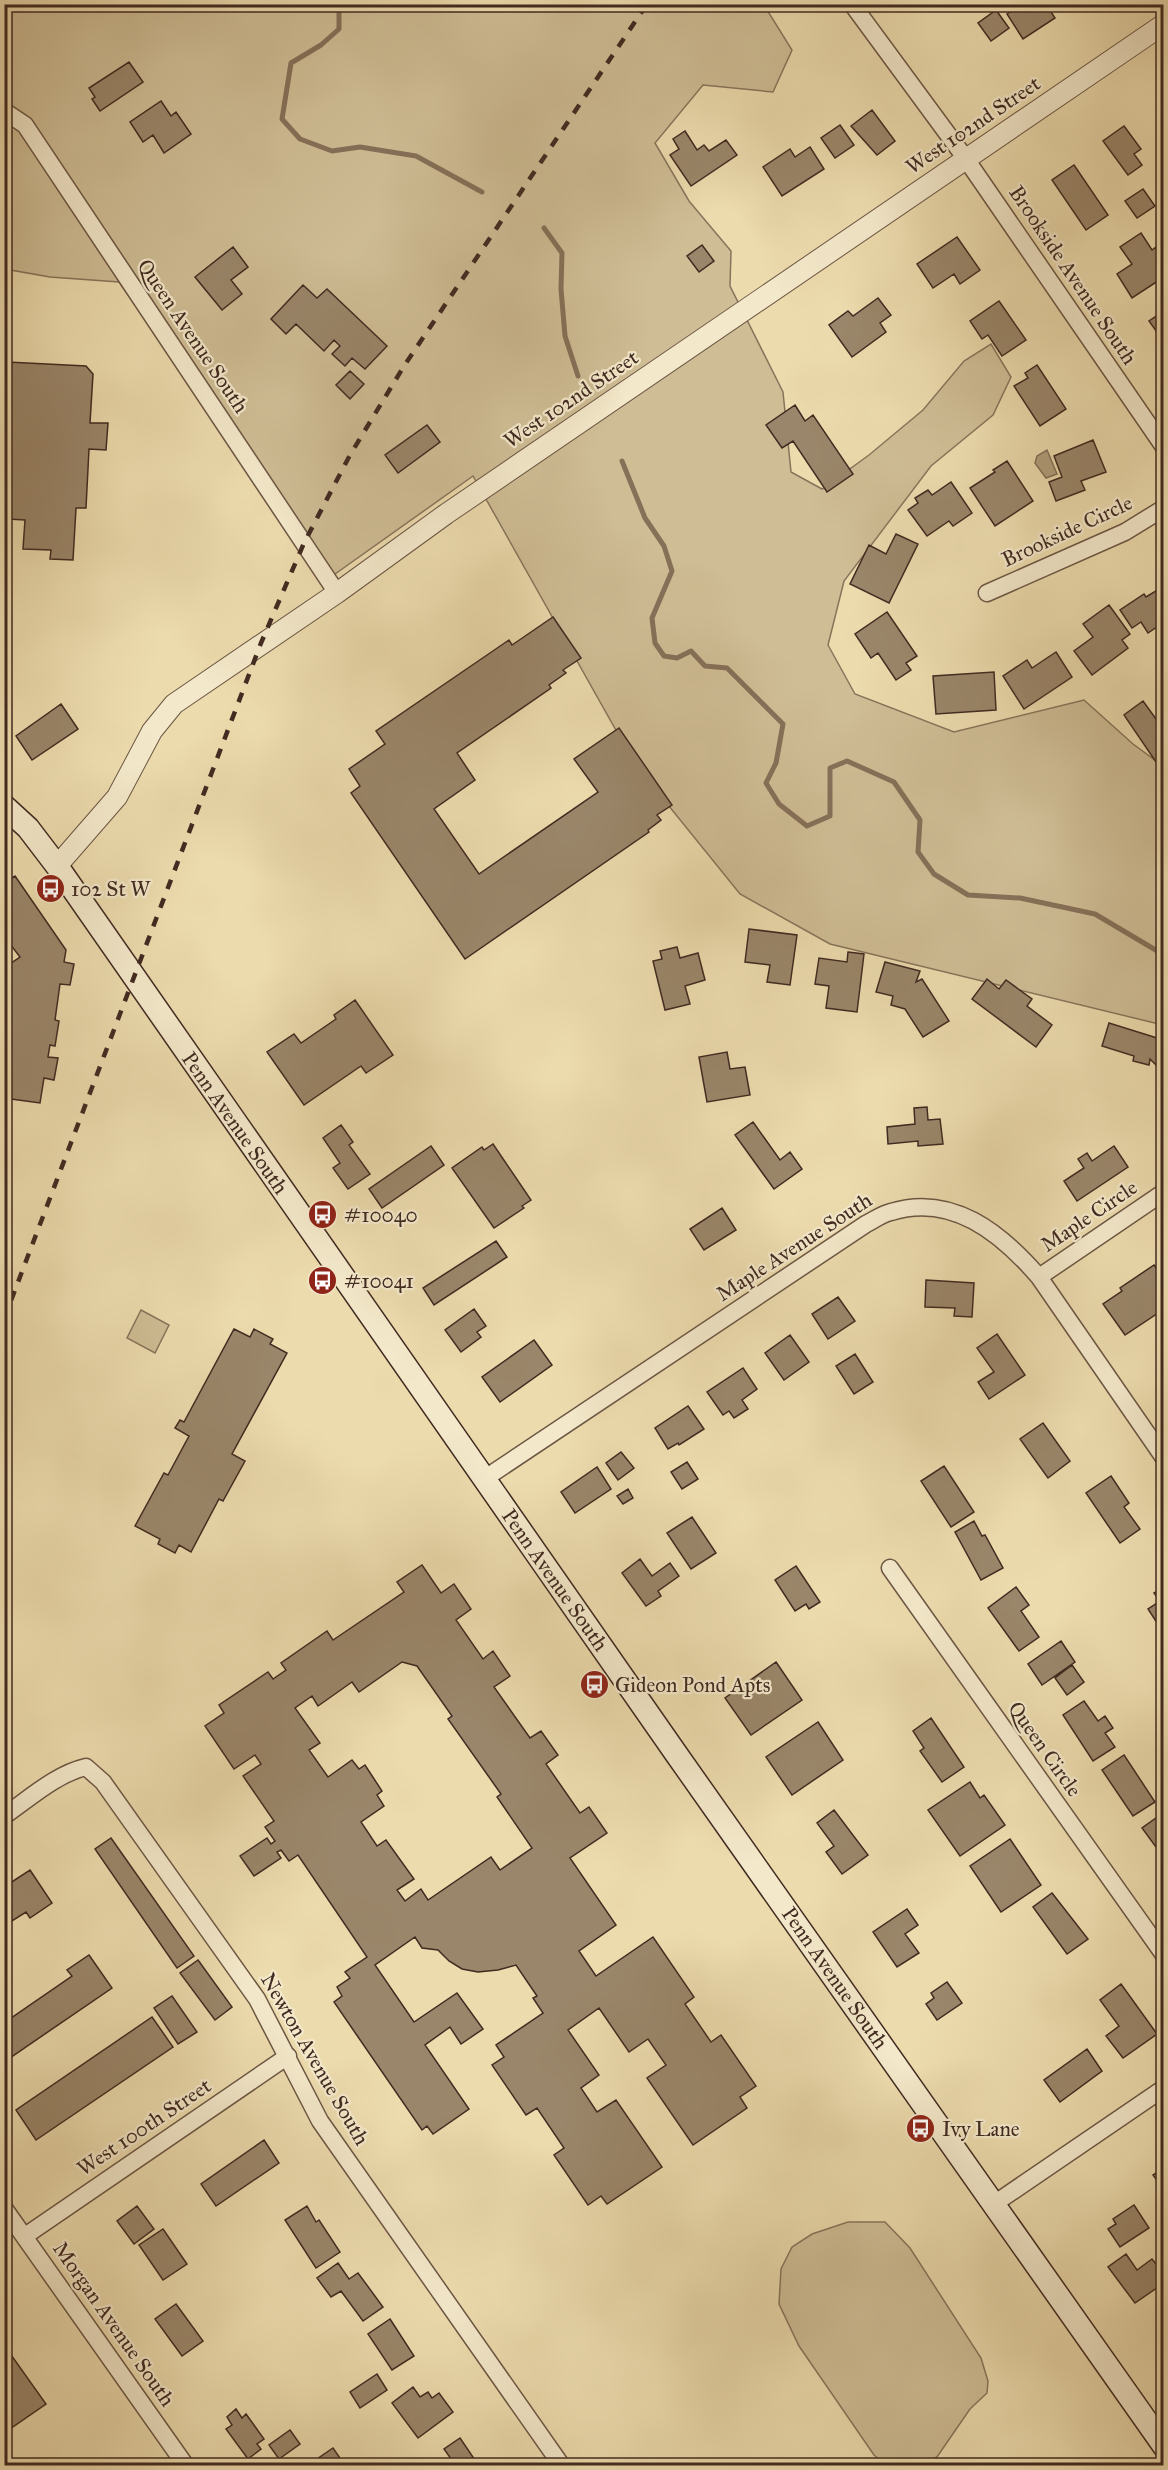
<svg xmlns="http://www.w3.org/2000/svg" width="1168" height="2470" viewBox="0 0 1168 2470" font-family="'IM FELL Great Primer',serif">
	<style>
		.green { fill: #cfbd95; stroke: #88745b; stroke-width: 1.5 }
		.water { fill: #b29f7d; stroke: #857058; stroke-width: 1.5 }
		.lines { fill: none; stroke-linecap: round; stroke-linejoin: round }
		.stream { stroke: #857058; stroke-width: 5 }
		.building { fill: #9a866a; stroke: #412a21; stroke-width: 1.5; fill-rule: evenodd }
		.minor-casing { stroke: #6c5644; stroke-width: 19 }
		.tertiary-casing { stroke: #6c5644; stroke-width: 22 }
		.secondary-casing { stroke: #412a21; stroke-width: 25 }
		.minor { stroke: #f3e8ca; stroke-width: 16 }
		.tertiary { stroke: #f3e8ca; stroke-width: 20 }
		.secondary { stroke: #f3e8ca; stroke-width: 22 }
		.rail { stroke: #412a21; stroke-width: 4.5; stroke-dasharray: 10 10; stroke-linecap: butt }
		.labels { text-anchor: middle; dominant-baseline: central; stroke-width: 4.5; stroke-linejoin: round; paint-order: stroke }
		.street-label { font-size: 21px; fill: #412a21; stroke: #f3e8ca }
		.poi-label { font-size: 21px; fill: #412a21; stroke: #f3e8ca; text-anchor: start }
	</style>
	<rect width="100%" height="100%" fill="#ecdbad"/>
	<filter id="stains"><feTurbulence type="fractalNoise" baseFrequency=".00333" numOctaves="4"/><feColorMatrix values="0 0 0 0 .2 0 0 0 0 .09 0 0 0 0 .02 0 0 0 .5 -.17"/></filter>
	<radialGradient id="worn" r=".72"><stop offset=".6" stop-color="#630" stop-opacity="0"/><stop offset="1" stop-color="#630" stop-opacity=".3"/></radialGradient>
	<path class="green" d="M4 5H764L792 50 773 92 703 85 655 143 689 201 731 251 730 286 783 392 791 472 822 489 869 455 923 410 964 361 991 344 1011 377 993 415 931 466 844 581 828 645 855 694 954 732 1084 700 1133 744 1163 766V1025L830 944 740 894 635 764 473 476 328 579 119 282 50 277 5 269Z
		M141 1310 169 1325 155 1353 127 1338Z
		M848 2222H885L910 2248 981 2358 988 2381 987 2393 970 2409 937 2457 922 2465 887 2466 874 2455 799 2346 779 2304 781 2269 792 2247 812 2234Z"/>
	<path class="water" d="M1047 450 1057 474 1046 478 1035 463 1037 456Z"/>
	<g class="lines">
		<path class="stream" d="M333 4 339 9V29L321 45 291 63 282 119 300 139 332 151 360 147 416 156 482 192
			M544 228 562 253 561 289 565 336 578 376
			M622 461 645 518 664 546 672 571 652 618 655 643 664 656 677 658 691 651 705 666 727 668 783 724 776 763 766 783 779 804 807 826 830 816V768L847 761 894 782 920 820 918 852 934 874 968 895 1020 898 1095 914 1164 955"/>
	</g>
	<path class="building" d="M18 4H46V8H18Z
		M1022 4H1046L1055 18 1023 39 1007 14Z
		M996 10 1009 28 991 41 978 23Z
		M129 62 143 82 100 111 92 99 95 97 89 88Z
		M161 101 171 116 176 112 191 134 164 153 153 135 143 142 130 122Z
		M872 110 895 141 877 155 851 126Z
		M840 125 854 145 835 158 821 138Z
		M1124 126 1141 149 1134 154 1142 165 1128 175 1103 141Z
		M685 131 697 150 704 145 709 151 726 140 737 155 691 186 670 155 679 149 673 139Z
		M810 147 824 169 782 196 763 167 790 149 795 157Z
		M1074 165 1108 215 1086 230 1052 180Z
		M1143 189 1155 206 1137 218 1125 201Z
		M1141 233 1152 250 1156 247 1164 259V277L1132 298 1117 274 1132 264 1120 247Z
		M957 237 980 270 960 284 954 274 933 288 917 264Z
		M702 245 714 261 699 272 687 256Z
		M233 247 248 267 231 280 242 294 222 310 195 277Z
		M303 285 317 298 327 289 387 346 365 369 352 358 345 366 332 354 340 346 334 340 324 351 296 324 286 334 271 319Z
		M878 298 891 315 880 323 886 332 852 357 829 325 848 311 853 316Z
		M999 301 1026 340 1002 356 988 335 982 339 970 321Z
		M1164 311V342L1149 321Z
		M7 362 86 366 93 374 90 423H108L106 450 89 449 86 508H76L73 560 50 559 51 550 23 549 25 520 8 519 5 593 4 416Z
		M1037 365 1066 409 1040 426 1014 386 1028 378 1025 373Z
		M350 371 364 384 350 399 336 385Z
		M795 405 805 421 813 415 853 474 827 492 793 441 782 448 766 425Z
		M427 425 440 442 398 473 385 455Z
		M1093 440 1106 472 1081 481 1085 490 1056 501 1049 482 1062 477 1054 456Z
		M1007 461 1033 501 995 526 970 488 995 472 993 470Z
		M951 482 972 513 953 526 949 521 927 536 908 510 918 503 915 498 928 490 932 495Z
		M896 534 918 544 889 603 850 584 869 545 886 554Z
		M1164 586V622L1148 633 1141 622 1132 628 1120 610 1144 594 1146 597Z
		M1109 605 1130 634 1122 640 1128 648 1092 675 1074 651 1093 637 1083 624Z
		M887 612 917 656 906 663 911 670 896 680 878 653 871 658 855 634Z
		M553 617 581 658 563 670 566 673 549 685 551 688 457 753 475 780 434 809 479 874 598 792 574 759 619 728 672 805 657 815 661 820 648 830 649 832 465 959 351 793 360 786 349 769 385 744 376 731 509 640 512 645Z
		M1056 652 1072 677 1024 709 1003 676 1027 660 1032 668Z
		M994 672 996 710 936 714 933 676Z
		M1143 701 1164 730V757L1156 762 1124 715Z
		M61 704 78 729 32 760 16 736Z
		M15 876 66 950 64 962 74 964 70 985 60 984 55 1020 59 1021 55 1046 50 1045 48 1057 58 1058 54 1080 44 1078 40 1103 4 1098V968L20 957 4 936V883Z
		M749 929 797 935 790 985 767 982 770 965 745 962Z
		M677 947 680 958 698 953 705 980 685 986 690 1004 665 1010 653 961 662 959 660 951Z
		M848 952 864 954 857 1012 826 1008 829 986 815 984 819 958 847 962Z
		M885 962 920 971 916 982 922 979 949 1021 923 1037 905 1009 891 1005 893 996 876 992Z
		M987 979 999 989 1006 980 1032 999 1027 1006 1052 1025 1036 1047 972 999Z
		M355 1000 393 1055 366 1073 361 1066 304 1105 267 1052 294 1034 301 1043 336 1019 334 1015Z
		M1109 1023 1157 1038 1164 1044V1063L1159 1068 1150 1059 1149 1065 1133 1061 1134 1056 1102 1046Z
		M727 1052 730 1069 745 1067 750 1095 707 1102 699 1057Z
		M927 1107 928 1120 940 1119 943 1144 918 1146V1141L888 1144 887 1127 915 1124 914 1108Z
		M753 1122 780 1160 790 1152 802 1169 774 1189 735 1135Z
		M341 1125 353 1142 349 1145 370 1174 348 1189 333 1168 340 1163 323 1138Z
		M493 1144 531 1200 522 1206 524 1208 494 1228 452 1168 482 1147 484 1150Z
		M431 1146 444 1165 382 1208 369 1189Z
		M1114 1146 1128 1167 1077 1201 1064 1181 1084 1168 1078 1159 1087 1153 1092 1161Z
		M722 1208 736 1230 704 1250 690 1229Z
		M496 1241 507 1257 434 1305 423 1288Z
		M1154 1265 1164 1279V1309L1125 1335 1103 1304 1122 1291 1120 1288Z
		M926 1280 974 1283 972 1317 954 1316 955 1308 925 1307Z
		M838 1297 855 1321 828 1339 812 1314Z
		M474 1309 486 1326 477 1332 481 1337 461 1352 445 1330Z
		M234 1329 250 1337 254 1329 273 1339 270 1344 287 1353 232 1454 245 1461 223 1501 219 1499 191 1552 179 1545 175 1553 158 1544 160 1539 135 1526 164 1473 168 1475 189 1436 175 1428 180 1420 184 1422Z
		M997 1334 1025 1375 989 1399 978 1382 994 1372 977 1348Z
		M790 1335 809 1362 784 1380 765 1353Z
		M534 1340 552 1365 500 1402 482 1377Z
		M855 1354 873 1382 854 1394 836 1366Z
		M743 1368 757 1389 742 1400 748 1409 734 1418 729 1411 723 1415 707 1392Z
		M688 1406 704 1429 679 1445 678 1443 668 1449 655 1428Z
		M1043 1423 1070 1461 1048 1478 1020 1439Z
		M621 1452 634 1468 618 1480 606 1463Z
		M687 1462 698 1479 682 1489 671 1472Z
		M944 1466 974 1512 951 1527 921 1481Z
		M597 1467 611 1489 575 1513 561 1492Z
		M1111 1476 1129 1503 1124 1507 1140 1529 1120 1543 1086 1493Z
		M628 1489 633 1498 623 1504 617 1496Z
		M692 1517 716 1553 691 1569 667 1533Z
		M974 1521 982 1536 985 1535 1003 1568 981 1580 955 1532Z
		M640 1559 652 1576 670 1563 679 1576 658 1591 661 1596 646 1606 622 1573Z
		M422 1565 441 1593 454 1584 471 1609 456 1620 483 1659 493 1651 510 1676 494 1687 530 1738 541 1731 558 1755 546 1764 580 1813 589 1807 607 1833 570 1858 616 1925 579 1951 596 1976 653 1937 694 1997 685 2004 711 2042 721 2035 756 2086 740 2097 747 2108 693 2145 647 2078 666 2065 648 2039 629 2052 599 2008 568 2030 599 2075 581 2088 597 2112 616 2100 662 2167 607 2204 601 2196 588 2205 554 2155 564 2148 537 2108 526 2115 492 2065 504 2057 496 2045 543 2013 533 1998 537 1996 516 1965 498 1970 478 1972 462 1969 449 1961 438 1950 422 1948 415 1937 375 1965 414 2022 457 1993 483 2029 461 2044 450 2027 425 2045 469 2109 433 2134 427 2126 422 2130 334 2002 342 1996 337 1987 350 1978 345 1972 367 1957 298 1855 289 1861 281 1850 277 1852 281 1858 254 1876 240 1856 267 1838 271 1844 275 1841 265 1827 274 1821 243 1776 261 1764 255 1755 234 1769 205 1726 224 1713 219 1705 268 1672 273 1679 286 1670 281 1663 327 1631 333 1640 404 1592 397 1582ZM402 1662 417 1666 452 1716 448 1719 501 1794 497 1797 532 1848 500 1870 491 1857 428 1900 421 1889 405 1901 397 1890 414 1879 386 1840 377 1846 361 1822 384 1806 377 1795 382 1791 365 1765 359 1769 352 1760 328 1777 309 1750 320 1743 295 1708 312 1696 318 1706 352 1682 359 1692Z
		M796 1566 820 1602 809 1609 806 1604 795 1611 775 1580Z
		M1016 1587 1029 1605 1021 1611 1039 1637 1019 1651 988 1608Z
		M1164 1587V1632H1163L1148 1609 1160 1601 1154 1593Z
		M1061 1641 1075 1662 1042 1685 1028 1664Z
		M776 1662 802 1700 751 1735 725 1698Z
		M1072 1665 1084 1682 1067 1695 1055 1678Z
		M1084 1701 1098 1721 1105 1716 1113 1728 1105 1733 1115 1747 1093 1761 1063 1715Z
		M931 1718 964 1767 942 1782 920 1751 924 1748 913 1731Z
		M818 1722 843 1760 792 1795 766 1757Z
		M1124 1755 1155 1802 1133 1816 1102 1770Z
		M970 1782 980 1798 984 1795 1005 1825 960 1856 928 1810Z
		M834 1810 868 1855 842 1874 826 1852 834 1846 817 1823Z
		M1163 1813 1164 1814V1858L1142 1828Z
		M111 1838 194 1956 177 1968 95 1849Z
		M1010 1839 1041 1885 1001 1912 970 1866Z
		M30 1870 52 1903 30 1918 26 1912 4 1926V1887Z
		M1052 1893 1088 1939 1067 1954 1033 1907Z
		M907 1909 918 1925 905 1934 919 1953 897 1967 873 1932Z
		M89 1955 112 1988 4 2062V2023L72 1976 67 1970Z
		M198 1960 232 2007 215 2020 180 1973Z
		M947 1982 962 2003 937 2020 926 2004 934 1998 931 1993Z
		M1121 1984 1157 2034 1123 2058 1106 2036 1119 2026 1100 2000Z
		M172 1996 197 2032 178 2044 154 2008Z
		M152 2017 173 2047 36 2140 16 2110Z
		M1087 2049 1102 2071 1060 2102 1044 2080Z
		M264 2140 279 2163 216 2206 201 2184Z
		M1164 2168V2190L1153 2175Z
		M1134 2205 1149 2228 1120 2247 1108 2229 1116 2224 1113 2219Z
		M137 2206 154 2229 134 2244 117 2221Z
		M307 2206 316 2222 319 2220 340 2252 316 2268 285 2220Z
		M163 2229 187 2264 163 2280 139 2245Z
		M1126 2254 1137 2270 1152 2259 1164 2274V2283L1135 2303 1108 2267Z
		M338 2263 349 2279 358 2273 383 2307 363 2321 341 2291 331 2297 317 2278Z
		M176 2304 203 2341 182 2356 155 2319Z
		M390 2319 414 2356 392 2370 368 2334Z
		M4 2345 46 2404 4 2433Z
		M377 2374 387 2390 360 2408 350 2392Z
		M413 2387 420 2397 428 2392 432 2398 439 2393 453 2412 418 2438 392 2403Z
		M236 2409 242 2418 246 2414 264 2439 257 2444 261 2449 248 2459 226 2429 232 2425 227 2417Z
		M290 2430 300 2444 279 2459 269 2445Z
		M460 2438 479 2466H456L444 2449Z
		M333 2448 344 2464 321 2466 317 2459Z"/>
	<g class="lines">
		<defs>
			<path id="minor" d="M852 4 966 159 1164 447
				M4 111 25 125 337 593
				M987 593 1125 532 1164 508
				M1039 1277 1164 1192
				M484 1479 866 1224C874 1220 882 1214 891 1212 952 1193 1001 1233 1039 1277L1164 1458
				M890 1568 1164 1955
				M4 1816C30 1798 56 1774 86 1767L103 1782 257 1999 320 2121 562 2466
				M994 2204 1164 2088
				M4 2208 186 2466
				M25 2236 288 2056"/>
			<path id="tertiary" d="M57 866 117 797 152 731 174 704 337 593 446 514 1164 24"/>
			<path id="secondary" d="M4 806 28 828 57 866 677 1755 1164 2446"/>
		</defs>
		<use href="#minor" class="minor-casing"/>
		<use href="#tertiary" class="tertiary-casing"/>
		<use href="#secondary" class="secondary-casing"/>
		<use href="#minor" class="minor"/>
		<use href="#tertiary" class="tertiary"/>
		<use href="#secondary" class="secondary"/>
		<path class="rail" d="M4 1319 261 643 304 543 350 455 404 366 647 4"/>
	</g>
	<defs>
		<symbol id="bus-disc" viewBox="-11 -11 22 22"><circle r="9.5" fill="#8f2418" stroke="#f3e8ca"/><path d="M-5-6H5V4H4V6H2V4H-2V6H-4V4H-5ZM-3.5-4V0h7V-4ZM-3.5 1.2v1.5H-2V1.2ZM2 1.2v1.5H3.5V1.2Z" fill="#fff"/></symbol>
	</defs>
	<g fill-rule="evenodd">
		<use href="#bus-disc" x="34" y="872" width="33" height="33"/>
		<use href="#bus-disc" x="306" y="1198" width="33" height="33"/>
		<use href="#bus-disc" x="306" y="1264" width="33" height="33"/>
		<use href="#bus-disc" x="578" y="1668" width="33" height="33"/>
		<use href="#bus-disc" x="904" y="2112" width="33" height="33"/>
	</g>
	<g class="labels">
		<g class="street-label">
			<text transform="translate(973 125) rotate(-34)">West 102nd Street</text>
			<text transform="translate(1073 275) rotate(56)">Brookside Avenue South</text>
			<text transform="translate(193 336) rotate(56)">Queen Avenue South</text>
			<text transform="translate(571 399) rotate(-34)">West 102nd Street</text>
			<text transform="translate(1067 531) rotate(-25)">Brookside Circle</text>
			<text transform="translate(235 1123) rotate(55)">Penn Avenue South</text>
			<text transform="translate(1089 1216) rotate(-34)">Maple Circle</text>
			<text transform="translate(794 1247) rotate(-33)">Maple Avenue South</text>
			<text transform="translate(555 1580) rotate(55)">Penn Avenue South</text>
			<text transform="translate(1045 1749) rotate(55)">Queen Circle</text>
			<text transform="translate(835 1978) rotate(55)">Penn Avenue South</text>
			<text transform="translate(315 2059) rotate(60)">Newton Avenue South</text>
			<text transform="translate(144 2127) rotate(-34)">West 100th Street</text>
			<text transform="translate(114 2324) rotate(55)">Morgan Avenue South</text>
		</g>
		<g class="poi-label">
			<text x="71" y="889">102 St W</text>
			<text x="344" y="1215">#10040</text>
			<text x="344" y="1281">#10041</text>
			<text x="615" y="1685">Gideon Pond Apts</text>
			<text x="942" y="2129">Ivy Lane</text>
		</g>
	</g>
	<rect width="1168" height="2470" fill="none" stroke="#ecdbad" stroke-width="24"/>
	<rect x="6" y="6" width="1156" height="2458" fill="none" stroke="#412a21" stroke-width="3"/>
	<rect x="12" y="12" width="1144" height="2446" fill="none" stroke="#412a21" stroke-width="1.5"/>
	<rect width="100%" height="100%" filter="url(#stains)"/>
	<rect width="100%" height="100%" fill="url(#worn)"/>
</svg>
